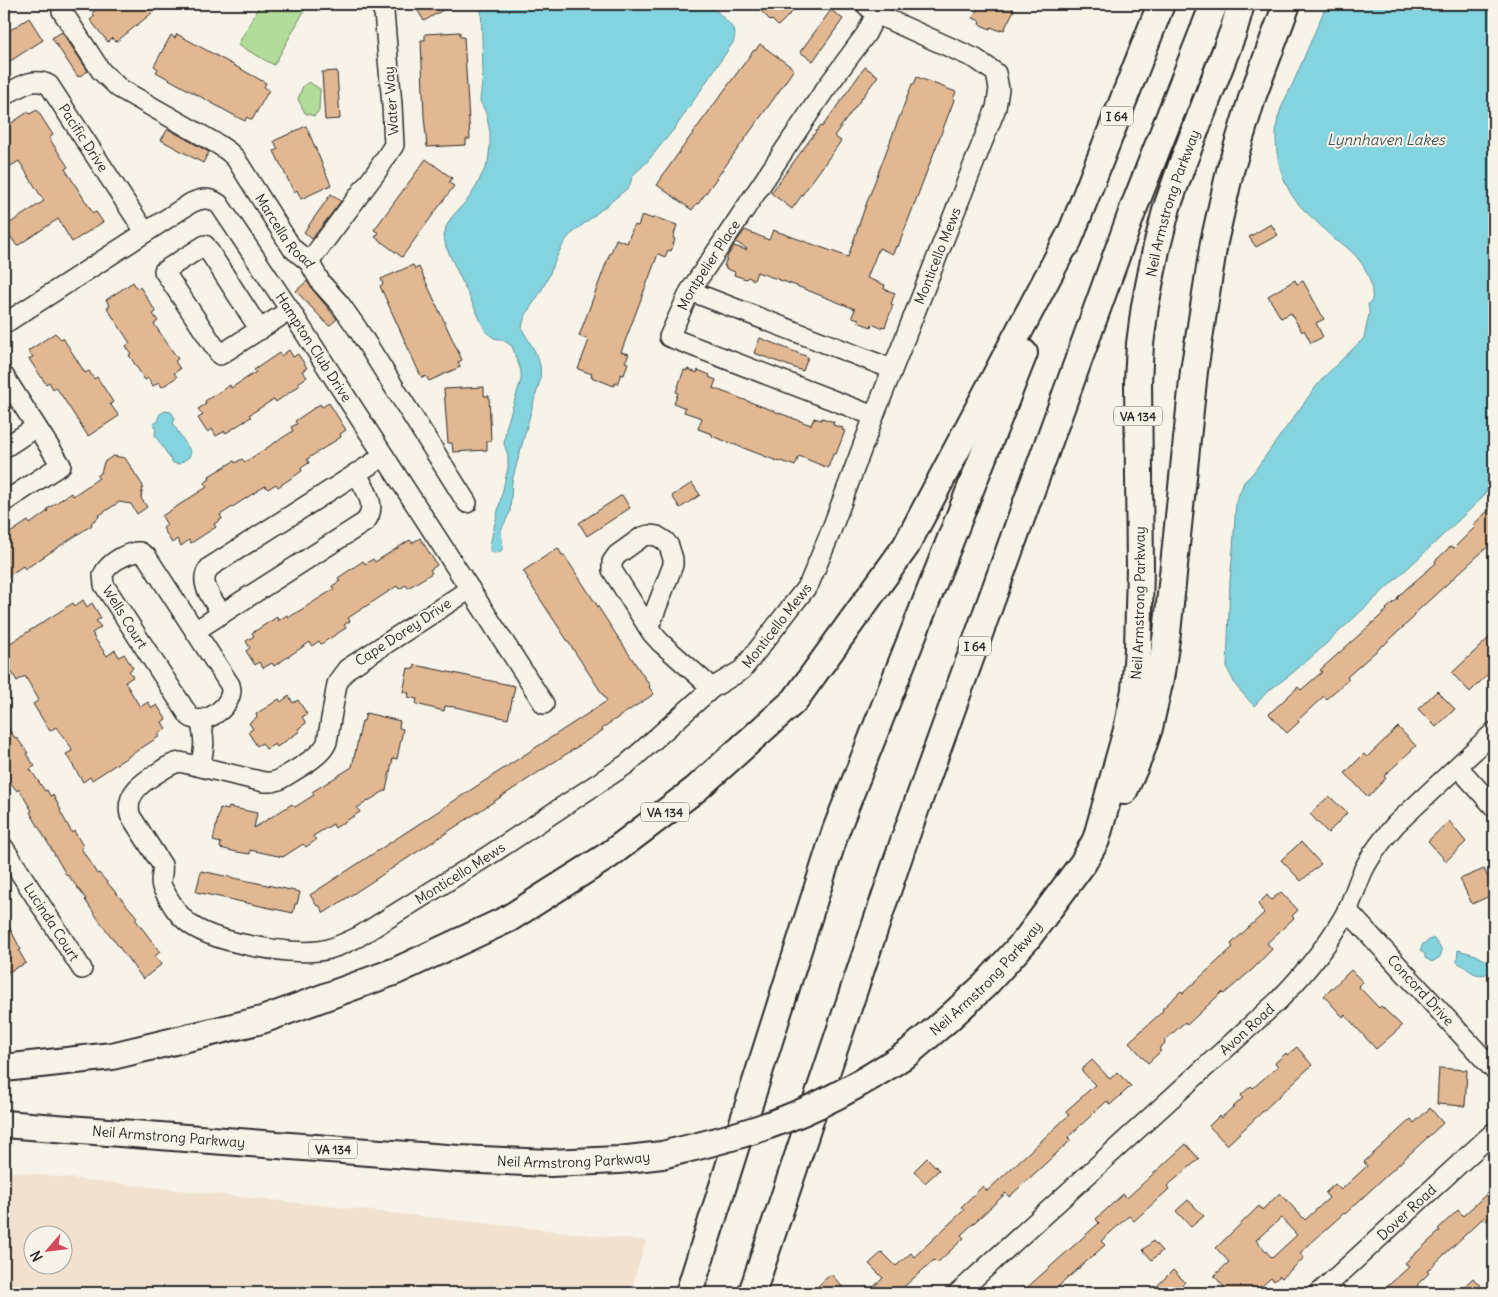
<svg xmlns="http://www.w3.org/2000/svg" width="1498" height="1297" viewBox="0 0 1498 1297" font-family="Delius,sans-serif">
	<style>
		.built { fill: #f1e1ce; fill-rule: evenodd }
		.green { fill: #b2dc9a; stroke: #6e8462 }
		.water { fill: #84d4e0; stroke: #609098 }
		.building { fill: #e2b893; stroke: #2b2b2b; fill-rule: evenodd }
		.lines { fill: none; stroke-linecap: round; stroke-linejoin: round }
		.minor-casing { stroke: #2b2b2b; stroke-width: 22 }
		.highway-casing { stroke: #2b2b2b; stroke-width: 30 }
		.minor { stroke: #f7f3e8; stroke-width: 19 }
		.highway { stroke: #f7f3e8; stroke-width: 26 }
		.highway-bridge-casing { stroke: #2b2b2b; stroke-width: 30; stroke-linecap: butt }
		.highway-bridge { stroke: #f7f3e8; stroke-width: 26 }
		.labels { text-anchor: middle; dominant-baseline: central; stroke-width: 4; stroke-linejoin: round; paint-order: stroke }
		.shield { fill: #f7f3e8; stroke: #686764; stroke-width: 1 }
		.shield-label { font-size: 12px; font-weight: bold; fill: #2b2b2b }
		.street-label { font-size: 14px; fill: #2b2b2b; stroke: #f7f3e8 }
		.water-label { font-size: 15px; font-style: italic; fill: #415558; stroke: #f7f3e8 }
	</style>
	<rect width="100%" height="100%" fill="#f7f3e8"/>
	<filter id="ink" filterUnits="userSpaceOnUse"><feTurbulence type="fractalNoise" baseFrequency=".02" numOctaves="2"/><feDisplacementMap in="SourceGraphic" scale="10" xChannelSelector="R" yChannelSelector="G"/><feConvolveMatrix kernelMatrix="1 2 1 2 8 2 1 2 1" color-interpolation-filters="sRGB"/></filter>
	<g filter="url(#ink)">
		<path class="built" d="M4 1171 646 1241 630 1293H4ZM32 1234H62V1264H32Z"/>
		<path class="green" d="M260 4H308L274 65 238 45Z
			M309 82 320 89 319 111 314 116 305 113 298 99 303 86Z"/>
		<path class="water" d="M481 4H709C715 10 734 26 735 33 735 35 734 38 734 41L675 128 646 163 633 175 629 187 569 236C556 252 552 273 541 291 534 304 523 314 522 329 538 357 547 365 535 397L512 481 510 512 501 530 503 548 500 552 494 553 490 551V545L508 468V455L504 444 506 428 521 380V371L512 346 503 340 494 338 486 332 446 247 444 237 446 227 451 218 469 198 476 187 488 162 490 147V132L486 113 480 101 483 73Z
			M1327 4H1494V480L1481 499 1424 553 1316 653 1290 675 1268 691 1254 706 1236 686 1227 668 1230 581 1233 549 1236 502 1244 482 1253 473 1315 388 1325 376 1364 338 1369 314V309L1368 304 1372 301C1374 279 1362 259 1345 246 1342 243 1338 242 1335 240 1329 235 1324 229 1319 224 1307 213 1293 201 1287 186 1278 168 1274 144 1277 123 1279 109 1288 94 1294 81 1305 55 1316 29 1327 4Z
			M165 411 171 412 175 418 173 424 191 452 189 457 179 464 173 463 155 435 156 429 153 424 159 421 158 418 160 414Z
			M1433 938 1442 950 1440 957 1432 962 1425 958V954L1420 950 1423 944Z
			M1458 950 1476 955 1494 965V970C1477 981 1472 971 1457 962Z"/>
		<path class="building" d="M102 4H163L116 42 112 38 108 42 90 20 95 16 92 13Z
			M414 4H453L424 21Z
			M754 4H800L778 26 772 20 771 21Z
			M980 4H1014L1012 8 1014 10 1004 30 1001 29 1000 31 991 27 990 29 979 24 980 21 973 18Z
			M831 10 843 19 813 61 800 52Z
			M29 18 43 40 4 65V34Z
			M62 32 88 71 78 77 52 38Z
			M460 32V37H464L470 139H466V145L427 147 424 116 421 40H425V34Z
			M177 34 266 83 264 87 269 90 252 120 247 117 245 121 237 117 156 72 158 69 154 66 171 35 175 38Z
			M760 44 794 69 775 97 698 204 697 203 692 210 657 185 662 178H661L690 137 754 50 755 51Z
			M865 67 878 76 834 136 841 141 792 209 771 193 820 126 822 127Z
			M337 71 340 119 325 120 322 72Z
			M917 77 956 92 953 99 954 100 898 247 896 246 893 254 879 248 867 278 885 285 884 289 895 293 891 304 893 305 885 327 882 326 881 328 872 324 871 327 858 322 859 319 852 317 855 309 794 285 757 272 754 280 748 277 746 279 734 275 735 272 725 268 726 266H724L728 255 734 246 746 250 747 249 736 242 745 230 769 240 773 230 848 257 864 210 912 84H914Z
			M37 110 53 135 49 138 68 167 65 169 93 213 96 212 103 222 72 242 58 219 17 246 4 227 44 201 19 161 4 170V128L28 112 30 114Z
			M306 126 331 185 301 199 297 190 294 192 274 151 278 149 274 141Z
			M168 129 209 152 203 163 161 140Z
			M426 159 452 178 449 183 454 186 402 257 375 237 379 233 374 230Z
			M331 194 341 201 312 239 304 232Z
			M642 215 653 219 654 217 677 225 673 238 675 239 671 251 668 250 665 257 658 254 621 352 629 354 625 362 628 363 624 375 621 374 617 384 615 383 614 386 591 377 592 374 578 369 589 340 579 336 610 253H611L616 239 627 243 634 225 638 226Z
			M1271 224 1278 235 1256 247 1249 237Z
			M413 265 415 269 419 267 462 360 458 362 460 367 429 381 426 376 422 378 418 370 380 286 383 284 381 279Z
			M1295 280 1297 284 1303 281 1324 319 1316 323 1323 337 1311 343 1304 330 1302 332 1291 313 1281 318 1268 296Z
			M307 281 313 290 337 319 329 326 296 291Z
			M133 282 137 289 140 287 156 312 153 314 158 321 154 324 178 359 175 361 180 369 174 373 177 377 162 387 159 382 153 386 148 378 145 380 129 355 131 354 126 346 130 343 107 308 110 306 106 300Z
			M55 333 61 339 63 338 85 373 89 371 94 379 97 377 113 402 110 404 119 416 88 436 56 387 53 389 49 382 46 384 29 359 33 357 28 351Z
			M760 338 808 357 803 371 754 353Z
			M289 350 293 357 298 354 307 368 302 371 307 377 298 383 300 385 276 402 274 399 249 415 251 417 226 433 225 431 216 436 212 429 207 432 198 418 203 415 198 409 206 404 205 401 230 385 231 388 256 372 254 370 279 353 281 356Z
			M687 369 697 373 698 370 710 375 709 377 716 380 713 388 811 425 814 418 821 420 822 418 834 422 833 425 843 428 842 430 845 431 836 454H833L828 468 799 456 795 466 781 461 780 462 712 436V434L698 429 702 418 684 412 685 408 674 403 678 393 676 392 684 370 687 371Z
			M484 387V396H489L491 441H487V450L453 452 452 443H448L444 389Z
			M329 403 346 430 340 434 341 437 307 459 309 463 301 468 302 471 278 487 276 484 268 489 265 486 220 515 222 519 214 524 216 527 191 543 189 540 181 546 177 539 172 543 163 528 167 525 162 516 207 487 204 483 210 479 209 476 234 461 235 463 242 459 245 462 293 431 291 427 297 424 295 421 320 404 322 407Z
			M113 456 125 458 143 486 141 498 147 507 137 514 131 504 119 502 98 516 99 517 91 523 92 525 25 569 23 566 4 579V537L28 521 30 524 48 511 47 509 71 493 73 496 99 478 97 476 101 473 104 462Z
			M692 483 700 495 680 508 672 496Z
			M622 495 630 508 587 536 579 523Z
			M1494 505V541L1413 615 1414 617 1383 646V645L1347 677 1349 679 1326 699 1324 696 1298 720 1299 722 1287 733 1269 714 1298 687 1301 690 1322 672 1320 670 1387 610 1386 609 1398 599 1397 598 1406 589 1436 563 1435 561 1451 546 1454 548 1475 527 1473 525Z
			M420 538 437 565 430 570 432 573 408 588 406 585 399 589 397 586 348 618 350 621 344 625 346 628 321 644 319 641 312 646 310 642 274 666 272 663 263 668 259 662 255 665 246 651 250 648 246 641 254 636 252 633 277 617 278 621 287 615 288 618 334 589 332 586 340 581 338 578 363 561 365 564 373 559 375 562 410 540 412 543Z
			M558 548 562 555H564L650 686 649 687 654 694 602 728 603 730 324 913 319 905 317 906 310 895 607 701 527 579 528 578 523 571Z
			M83 600 87 607 92 603 101 618 96 621 101 627 92 633 94 635 93 636 107 656 115 650 119 657 124 654 133 668 129 671 133 677 125 682 140 707 148 702 152 708 157 705 166 719 162 722 166 729 158 734 160 736 92 780 90 777 83 782 66 754 72 751 71 747 56 727 50 731 33 704 39 700 25 676 17 681 4 659V647L73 603 75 606Z
			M1494 633V668L1470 692 1452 673Z
			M415 665 515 686 508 719 455 707 445 706 444 711 416 704 417 699 408 697 409 693 403 692 408 668 414 669Z
			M1437 691 1455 709 1436 727 1418 709Z
			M289 696 293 703 298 700 307 714 302 717 306 723 298 729 300 731 277 747 275 744 266 749 262 743 257 746 248 732 253 729 249 723 257 717 256 714 270 705 279 699 281 702Z
			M366 713 400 721 399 728 403 729 397 759 393 758 386 790 357 808 360 812 335 828 333 824 313 836 316 840 306 847 303 844 283 857 250 850V854L237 852 220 848 221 843 213 841 220 808 228 810 229 807 257 813 254 828 292 804 295 807 314 795 312 792 352 767 362 721H364Z
			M4 722 15 738 16 737 28 753 26 754 35 766 30 769 45 791 47 790 50 796 53 795 61 810 60 811 72 833 74 831 83 846 81 848 97 874 99 873 137 917 135 919 160 952 155 956 162 964 143 979 101 923 85 900 86 899 68 875 67 876 30 812 32 811 19 789 17 791 4 774Z
			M1398 727 1416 746 1384 776 1386 778 1368 797 1345 773 1364 754 1367 757Z
			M1329 796 1347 813 1328 833 1310 814Z
			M1449 821 1466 842 1446 861 1428 841Z
			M1301 842 1321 864 1301 881 1281 860Z
			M1484 869 1494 890V894L1472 904 1460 879Z
			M201 871 300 892 297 904H295L293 913 196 892Z
			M1281 892 1298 910 1292 916 1294 918 1267 943 1272 949 1254 968 1224 994 1222 992 1187 1025 1185 1022 1164 1041 1165 1043 1159 1049 1161 1051 1148 1063 1129 1042 1163 1011 1162 1009 1181 991 1183 993 1233 947 1231 944 1264 913 1258 904 1267 895 1271 900Z
			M4 917 21 950 19 951 26 963 4 974Z
			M1351 970 1363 982 1358 986 1379 1008 1381 1006 1402 1026 1376 1049 1345 1015 1343 1017 1324 996Z
			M1297 1047 1312 1065 1227 1145 1209 1126 1219 1116 1221 1118 1243 1098 1241 1095 1251 1086 1253 1088 1278 1066 1275 1063 1286 1053 1287 1055Z
			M1092 1060 1110 1079 1117 1072 1131 1086 1110 1105 1107 1101 1068 1137 1071 1140 1009 1197 1006 1193 961 1235 964 1238 937 1263 934 1260 897 1293H867L883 1278 869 1264 882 1252 896 1266 911 1253 914 1257 964 1210 961 1207 983 1186 987 1191 1069 1115 1066 1111 1095 1085 1081 1070Z
			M1439 1068 1467 1070 1465 1106 1437 1104Z
			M1430 1108 1443 1123 1345 1214 1344 1213 1300 1253 1304 1258 1282 1278 1280 1276 1274 1281 1271 1278 1254 1293H1230L1214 1276 1229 1262 1216 1248 1259 1206 1262 1210 1280 1193 1305 1220 1329 1198 1325 1193 1335 1184 1341 1190 1367 1166 1364 1162 1411 1119 1414 1123ZM1281 1218 1297 1235 1272 1258 1256 1240Z
			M1186 1144 1199 1159 1167 1186 1169 1189 1134 1221 1129 1216 1101 1241 1105 1245 1051 1293H1021L1099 1223 1096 1219 1123 1194 1127 1198Z
			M927 1158 939 1170 925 1183 914 1171Z
			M1494 1187V1214L1487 1221 1484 1217 1427 1271 1429 1273 1417 1285 1425 1293H1380L1409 1267 1405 1263 1440 1231 1438 1229 1458 1210 1463 1216Z
			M1188 1200 1204 1216 1191 1227 1176 1211Z
			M1153 1241 1162 1251 1152 1260 1143 1250Z
			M1173 1270 1185 1282 1174 1293H1150Z
			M831 1274 848 1293H824L818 1286Z
			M1473 1278 1487 1293H1457Z"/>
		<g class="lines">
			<defs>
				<g id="minor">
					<path id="s1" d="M61 4 62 11 101 71 119 88 219 145 229 152 236 159 292 248 309 262 321 283 340 304 357 328 467 503"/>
					<path id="s2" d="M4 96C17 88 33 76 49 85L145 232"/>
					<path d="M309 262 375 174 394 145 392 105 384 12 379 4"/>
					<path d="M690 291 892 369"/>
					<path id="s3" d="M4 324 191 203C202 198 209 197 219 204L290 310 544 704"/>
					<path d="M260 330 205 245 164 271 220 355 290 310"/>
					<path d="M4 376 61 465 4 502"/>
					<path id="s4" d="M874 416 669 337 690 291 824 91 866 34 876 14"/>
					<path d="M4 448 36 427"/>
					<path d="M136 552H140L147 557 230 685C237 704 203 729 189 716L104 585 103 575C108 563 123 555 136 552Z"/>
					<path id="s5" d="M470 589 347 669 341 677 337 684 327 742C322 757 293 771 279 780L272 782H264L180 762C172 763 165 768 159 772 143 782 125 793 130 815L162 865C164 873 159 879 162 887 169 899 175 912 186 921 208 942 288 955 318 951 332 950 345 943 358 937L488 856 627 764 712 688 742 670 809 584 829 536 874 416 996 108 999 89 996 73 976 59 876 14 865 4"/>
					<path d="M222 614C214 601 196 582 210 567L384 456"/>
					<path d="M649 627 673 565V559L669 546 665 541 657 536 649 535 642 537 617 555 612 562V570L651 632 661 643 712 688"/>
					<path d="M195 631 365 522C379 506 364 487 356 473"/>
					<path d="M200 766C205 747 205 739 200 720"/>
					<path d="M1458 767 1494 807"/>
					<path id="s6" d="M4 848 82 969"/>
					<path id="s7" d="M1347 910 1494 1070"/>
					<path id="s8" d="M958 1293 1279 1000C1305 973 1329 944 1347 911 1353 898 1357 884 1363 871 1371 854 1383 839 1396 824L1494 732"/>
					<path id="s9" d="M1319 1293 1494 1132"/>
				</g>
				<g id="highway">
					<path d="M1067 244 1161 4"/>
					<path d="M1124 791 1139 757 1149 728 1160 679 1167 633 1194 371 1214 242 1230 171 1253 95 1287 4"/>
					<path id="s10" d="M908 1053 948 1019 985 985 1026 940 1083 863 1096 840 1127 730 1135 690 1138 649 1140 568 1138 382 1140 344 1145 306 1156 250 1167 207 1183 162 1233 32 1241 4"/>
					<path d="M4 1068 112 1056 262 1020 396 971 508 919 609 855 696 789 795 700 906 546 1073 229"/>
					<path id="s11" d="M4 1124 459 1159 550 1163 619 1160 662 1155"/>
					<path d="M689 1293 836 830 1024 353"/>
					<path d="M752 1293 905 838 1134 207 1214 4"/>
				</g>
			</defs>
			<use href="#minor" class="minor-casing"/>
			<use href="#highway" class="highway-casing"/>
			<use href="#minor" class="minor"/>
			<use href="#highway" class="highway"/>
			<defs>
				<path id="highway-bridge" d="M662 1155C698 1146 734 1138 769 1125 819 1108 865 1082 908 1053"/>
			</defs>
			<use href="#highway-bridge" class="highway-bridge-casing"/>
			<use href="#highway-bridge" class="highway-bridge"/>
		</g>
	</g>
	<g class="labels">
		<g class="shield">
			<rect x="1101" y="106.5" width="32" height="19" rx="4"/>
			<rect x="1114" y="406.5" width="48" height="19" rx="4"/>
			<rect x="959" y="636.5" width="32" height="19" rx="4"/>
			<rect x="641" y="802.5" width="48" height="19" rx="4"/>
			<rect x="309" y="1139.5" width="48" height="19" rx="4"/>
		</g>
		<g class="shield-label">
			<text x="1117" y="116">I 64</text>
			<text x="1138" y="416">VA 134</text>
			<text x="975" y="646">I 64</text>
			<text x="665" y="812">VA 134</text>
			<text x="333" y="1149">VA 134</text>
		</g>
		<g class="street-label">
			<text transform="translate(391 101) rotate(-94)">Water Way</text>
			<text stroke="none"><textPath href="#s2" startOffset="112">Pacific Drive</textPath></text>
			<text stroke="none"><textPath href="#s10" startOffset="932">Neil Armstrong Parkway</textPath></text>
			<text stroke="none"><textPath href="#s1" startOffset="328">Marcella Road</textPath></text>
			<text stroke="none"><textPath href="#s5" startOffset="1701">Monticello Mews</textPath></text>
			<text stroke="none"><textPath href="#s4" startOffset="302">Montpelier Place</textPath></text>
			<text stroke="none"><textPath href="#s3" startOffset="424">Hampton Club Drive</textPath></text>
			<text stroke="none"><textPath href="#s10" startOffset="528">Neil Armstrong Parkway</textPath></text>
			<text transform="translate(125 617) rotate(58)">Wells Court</text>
			<text stroke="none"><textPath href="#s5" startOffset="1296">Monticello Mews</textPath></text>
			<text transform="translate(403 632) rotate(-33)">Cape Dorey Drive</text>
			<text stroke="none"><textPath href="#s5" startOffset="891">Monticello Mews</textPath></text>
			<text stroke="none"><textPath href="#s6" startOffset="88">Lucinda Court</textPath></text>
			<text stroke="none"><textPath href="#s10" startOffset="108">Neil Armstrong Parkway</textPath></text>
			<text stroke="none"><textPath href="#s7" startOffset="109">Concord Drive</textPath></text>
			<text stroke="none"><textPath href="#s8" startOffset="391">Avon Road</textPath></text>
			<text stroke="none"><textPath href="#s11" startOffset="165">Neil Armstrong Parkway</textPath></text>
			<text stroke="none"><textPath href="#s11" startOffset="571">Neil Armstrong Parkway</textPath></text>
			<text stroke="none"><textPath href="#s9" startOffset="119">Dover Road</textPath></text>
		</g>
		<g class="water-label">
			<text x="1386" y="139">Lynnhaven Lakes</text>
		</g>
	</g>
	<rect width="1498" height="1297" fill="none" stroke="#f7f3e8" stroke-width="20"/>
	<rect x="10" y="10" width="1478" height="1277" fill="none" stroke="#2b2b2b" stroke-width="2" filter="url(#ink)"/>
	<g transform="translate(48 1250) rotate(242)"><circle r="24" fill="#f7f3e8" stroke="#a5a39c"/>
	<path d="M0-4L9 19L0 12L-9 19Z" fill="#d1495b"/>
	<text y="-8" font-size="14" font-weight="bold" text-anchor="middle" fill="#2b2b2b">N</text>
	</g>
</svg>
